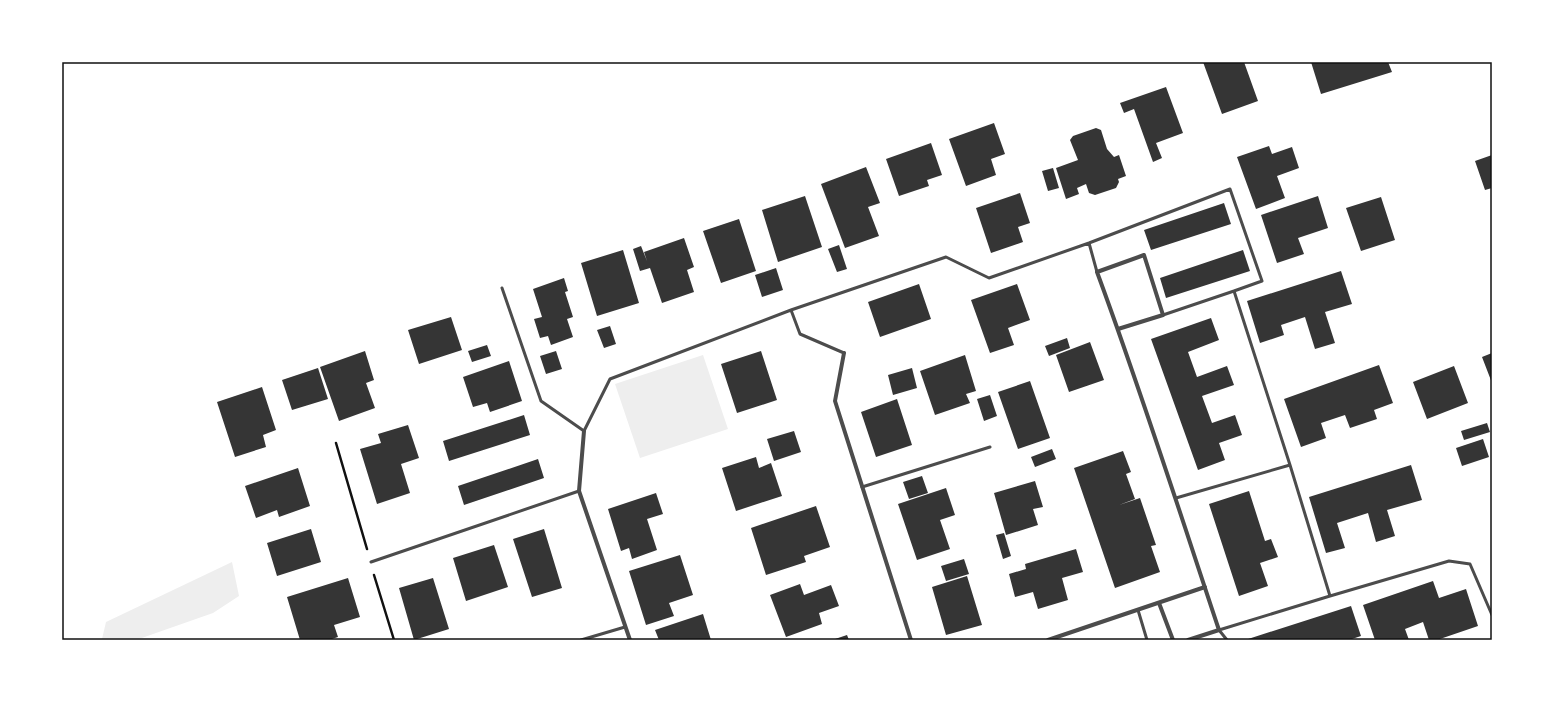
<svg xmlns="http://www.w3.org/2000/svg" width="1554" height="702" viewBox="0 0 1554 702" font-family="'Nunito Sans',sans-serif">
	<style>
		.green { fill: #eee }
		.building { fill: #353535 }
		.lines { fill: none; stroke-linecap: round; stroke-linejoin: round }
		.path { stroke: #111; stroke-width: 2.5 }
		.service { stroke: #4c4c4c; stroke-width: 3 }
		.minor { stroke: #4c4c4c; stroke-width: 4 }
		.neatline { fill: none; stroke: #111; stroke-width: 1.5 }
	</style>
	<rect width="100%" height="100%" fill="#fff"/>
	<path class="green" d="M703 355 728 429 640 458 615 384Z
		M232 562 239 596 213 613 136 640 102 639 106 622Z"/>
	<path class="building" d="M1203 62H1244L1258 101 1222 114Z
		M1311 62H1388L1392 72 1321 94Z
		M1166 87 1183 133 1156 143 1162 158 1153 162 1134 109 1124 113 1120 103Z
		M994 123 1005 154 991 159 996 175 966 186 949 139Z
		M1096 128 1101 130 1107 149 1114 157 1119 155 1126 176 1118 179 1119 182 1116 188 1095 195 1089 193 1086 184 1077 188 1079 194 1066 199 1056 168 1078 160 1070 140 1073 136Z
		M931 143 942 175 927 180 929 186 899 196 886 159Z
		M1269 146 1272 154 1292 147 1299 168 1277 176 1285 198 1256 209 1237 157Z
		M1492 155V188L1485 190 1475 161Z
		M866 167 880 203 868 207 879 236 845 248 821 184Z
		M1053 168 1059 188 1048 191 1042 171Z
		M1020 193 1030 223 1018 227 1023 242 991 253 976 208Z
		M805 196 822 247 778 262 762 210Z
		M1318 196 1328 228 1298 238 1304 254 1277 263 1261 215Z
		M1381 197 1395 240 1361 251 1346 208Z
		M1224 203 1231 224 1151 250 1144 230Z
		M739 219 756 271 721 283 703 231Z
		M684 238 694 267 687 270 694 292 662 303 650 268 640 271 633 249 641 246 647 261 644 252Z
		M839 245 847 269 837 272 828 249Z
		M623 250 639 303 597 316 581 263Z
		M1243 250 1250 271 1166 298 1160 278Z
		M776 268 783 290 762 297 755 275Z
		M1341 271 1352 304 1325 312 1335 343 1315 349 1305 317 1281 325 1284 335 1260 343 1247 301Z
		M564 278 568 291 565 292 573 317 567 319 573 337 551 345 548 336 540 338 534 319 542 317 533 289Z
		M919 284 931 319 880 337 868 302Z
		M1017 284 1030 320 1008 328 1014 345 990 353 971 300Z
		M451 317 462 350 419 364 408 330Z
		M1211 318 1219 340 1188 352 1197 377 1227 366 1234 385 1202 396 1212 423 1235 415 1242 435 1219 443 1225 460 1198 470 1151 339Z
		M610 326 616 344 604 348 597 330Z
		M1067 338 1070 348 1049 356 1045 346Z
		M1090 342 1104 380 1069 392 1056 355Z
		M487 345 491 356 472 362 468 351Z
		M365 351 374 380 366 383 375 408 339 421 320 367Z
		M556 351 562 369 546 374 540 356Z
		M761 351 777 400 737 413 721 364Z
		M1492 353V383L1482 357Z
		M965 355 976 391 966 394 970 403 935 415 920 371Z
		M509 361 522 401 490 412 487 403 473 407 463 377Z
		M1379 365 1393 403 1374 410 1377 419 1350 428 1345 415 1321 423 1326 438 1301 447 1284 399Z
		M1454 366 1468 403 1427 419 1413 382Z
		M318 368 328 399 292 410 282 380Z
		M912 368 917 388 893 395 888 375Z
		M1030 381 1050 438 1018 449 998 392Z
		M262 387 276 430 263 435 266 447 235 457 217 402Z
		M990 395 997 416 984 421 977 399Z
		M897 399 912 445 876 457 861 412Z
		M524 415 530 435 449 461 443 441Z
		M1487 423 1490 432 1464 440 1461 431Z
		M408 425 419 458 401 464 410 493 377 504 360 449 381 443 378 434Z
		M794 431 801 452 774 461 767 439Z
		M1483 439 1489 457 1462 466 1456 448Z
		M1052 449 1056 459 1035 467 1031 457Z
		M1123 451 1131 472 1126 474 1135 499 1119 505 1140 498 1156 545 1151 546 1160 572 1115 588 1074 468Z
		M756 457 759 468 771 463 782 496 736 511 722 468Z
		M538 459 544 478 464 505 458 486Z
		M1411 465 1422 500 1387 510 1395 536 1376 542 1368 513 1337 523 1345 548 1326 553 1309 497Z
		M298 468 310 506 279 517 277 510 256 518 245 486Z
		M922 476 928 493 909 499 903 482Z
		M1035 481 1043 507 1033 509 1038 525 1006 535 994 493Z
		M946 488 955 515 940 520 950 549 917 560 898 504Z
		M1249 491 1265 541 1271 539 1278 557 1260 563 1268 586 1239 596 1209 504Z
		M656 493 663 514 647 519 657 550 632 559 629 548 621 551 608 509Z
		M816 506 830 547 804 556 806 562 766 575 751 528Z
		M311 529 321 562 277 576 267 543Z
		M544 529 562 588 532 597 513 539Z
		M1004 533 1011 556 1003 559 996 535Z
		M494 545 508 587 466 601 453 558Z
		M1076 549 1083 572 1062 578 1068 600 1038 609 1033 592 1015 597 1009 574 1026 569 1025 564Z
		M680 555 693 595 669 603 674 616 646 625 629 571Z
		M964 559 969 574 946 581 941 566Z
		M967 576 982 625 946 635 932 587Z
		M348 578 360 617 334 625 338 637 329 640H300L287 597Z
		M433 578 449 629 414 640 399 588Z
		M1433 581 1439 598 1466 589 1478 626 1437 640H1429L1423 622 1405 629 1409 640H1375L1363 605Z
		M800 584 804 595 831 585 839 606 819 613 822 624 786 637 770 595Z
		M1351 606 1361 636 1349 640H1245Z
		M703 614 711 640H659L655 630Z
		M847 635 849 640H832Z"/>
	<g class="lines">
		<path class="path" d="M336 443 367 549
			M374 575 394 640"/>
		<path class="service" d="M1089 243 1097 272
			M502 288 541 401 584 431 610 379 791 310 946 257 989 278 1089 243 1230 189 1262 281 1234 291 1290 465 1330 596 1219 630 1227 640
			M791 310 800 334 844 353
			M1163 315 1234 291
			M862 487 990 447
			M1176 498 1290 465
			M371 562 579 491
			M1330 596 1449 561 1470 564 1492 615
			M1138 610 1147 640
			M581 640 625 627"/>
		<path class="minor" d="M1118 329 1163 315 1144 255 1097 272C1141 391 1179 510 1219 630L1188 640
			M844 353 835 401 911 640
			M584 431 579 491 630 640
			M1159 603 1173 640
			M1048 640 1205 587"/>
	</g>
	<rect width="1554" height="702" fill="none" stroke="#ffffff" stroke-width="126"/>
	<rect x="63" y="63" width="1428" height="576" class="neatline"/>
</svg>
